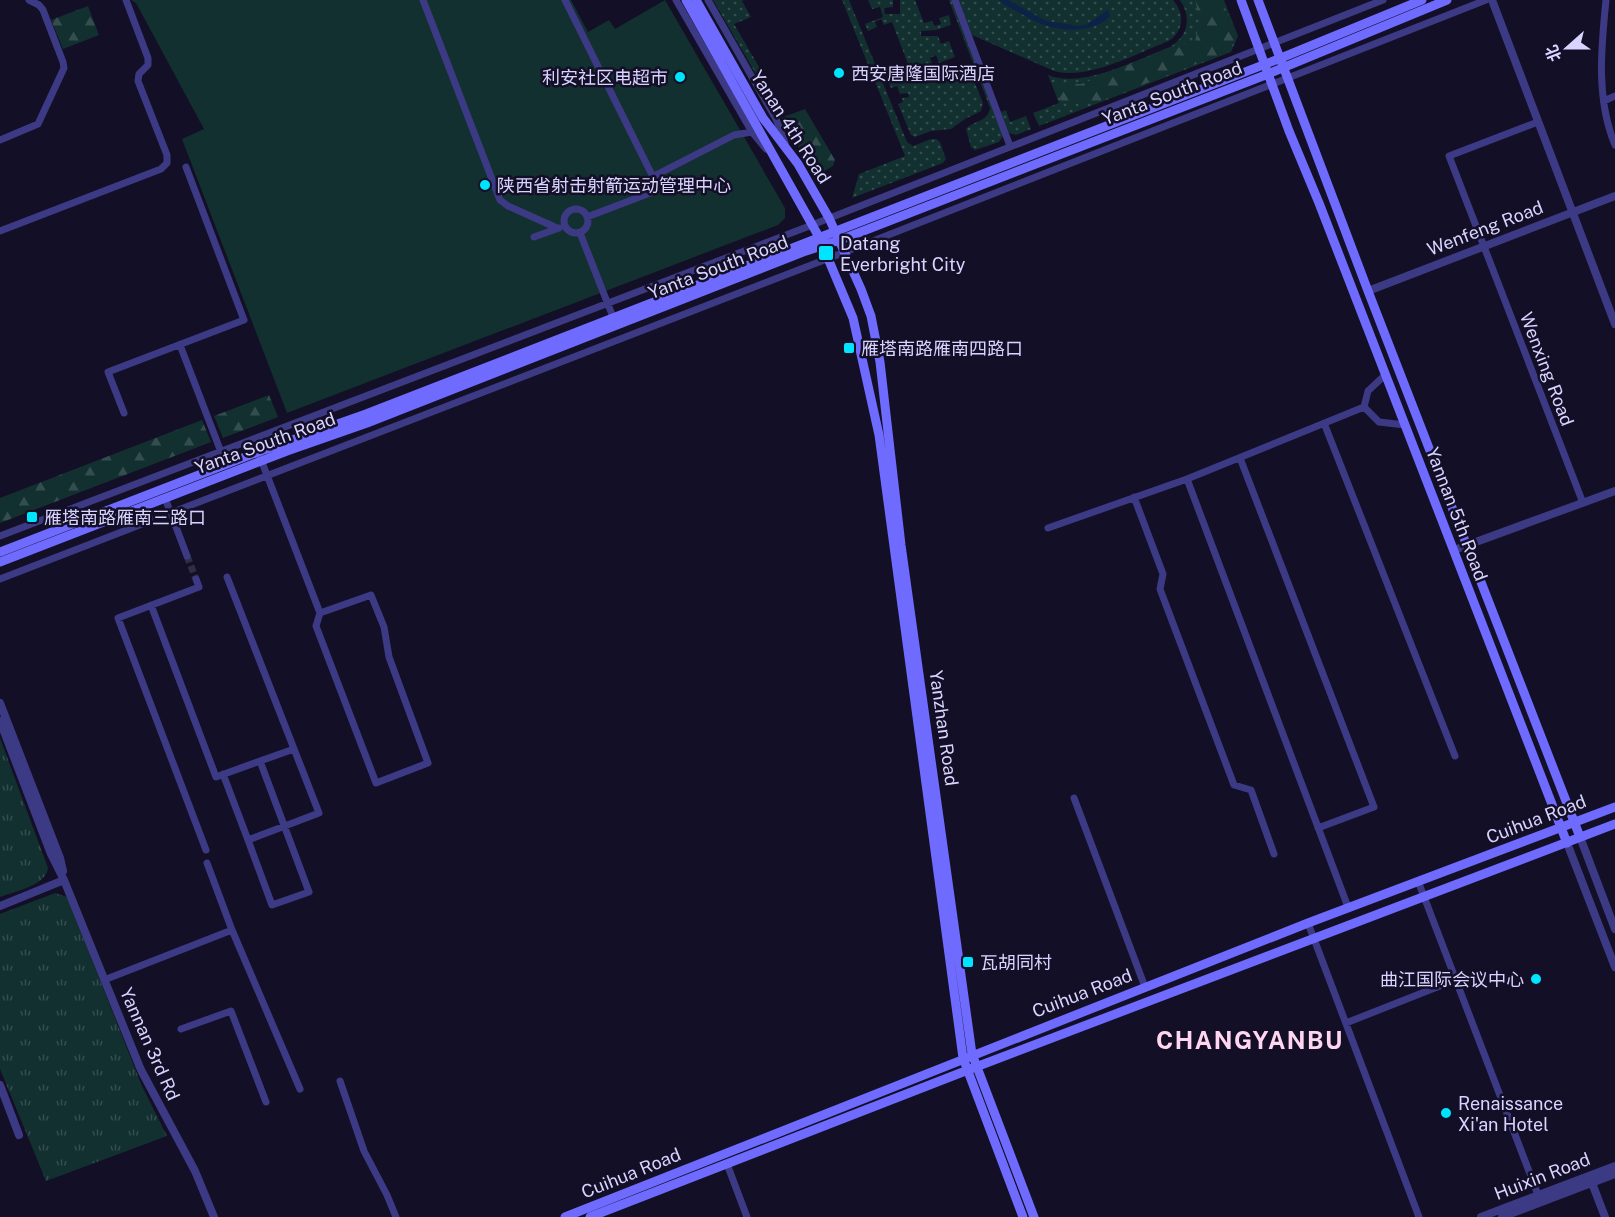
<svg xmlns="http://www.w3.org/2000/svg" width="1615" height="1217" viewBox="0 0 1615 1217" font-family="'Public Sans','Noto Sans SC',sans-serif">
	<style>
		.grass { fill: url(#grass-dots) }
		.forest { fill: url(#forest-firs) }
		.park { fill: url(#park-tufts) }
		.pitch { fill: #12302f }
		.water { fill: #0c2248 }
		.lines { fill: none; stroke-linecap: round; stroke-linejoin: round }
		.minor-tunnel { stroke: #312d47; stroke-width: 7; stroke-dasharray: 7 3.5; stroke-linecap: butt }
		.minor { stroke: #3d3a85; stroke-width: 7 }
		.tertiary { stroke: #3d3a85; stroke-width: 8 }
		.secondary { stroke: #6f6bff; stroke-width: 9 }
		.poi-dot { fill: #00e5ff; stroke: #130f26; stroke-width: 2 }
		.labels { text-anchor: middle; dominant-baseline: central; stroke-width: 5; stroke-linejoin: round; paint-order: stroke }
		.poi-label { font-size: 18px; fill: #d9d4ff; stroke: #130f26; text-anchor: start }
		.street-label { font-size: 18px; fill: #d9d4ff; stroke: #130f26 }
		.district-label { font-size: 24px; font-weight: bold; letter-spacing: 1.5px; fill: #ffd6f0; stroke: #130f26 }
	</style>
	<defs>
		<pattern id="grass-dots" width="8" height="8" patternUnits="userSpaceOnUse" patternTransform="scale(1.5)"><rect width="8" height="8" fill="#12302f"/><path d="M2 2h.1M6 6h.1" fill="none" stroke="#344d4e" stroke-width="1.8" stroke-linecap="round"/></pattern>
		<pattern id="forest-firs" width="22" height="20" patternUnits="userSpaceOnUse" patternTransform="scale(1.5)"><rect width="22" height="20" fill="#12302f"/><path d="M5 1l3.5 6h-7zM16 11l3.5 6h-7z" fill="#344d4e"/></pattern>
		<pattern id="park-tufts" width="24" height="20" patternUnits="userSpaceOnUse" patternTransform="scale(1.5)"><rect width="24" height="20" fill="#12302f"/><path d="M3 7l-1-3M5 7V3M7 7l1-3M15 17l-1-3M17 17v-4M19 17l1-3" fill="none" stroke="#344d4e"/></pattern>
	</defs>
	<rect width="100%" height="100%" fill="#130f26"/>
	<path class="grass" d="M713 0H744L742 1 751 17 734 24 766 79 760 81Z
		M842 0H849L907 142 913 146 931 139H936L940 142 946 159 943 163 852 198 859 174 905 156Z
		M868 0H893V7L884 8 885 14H900V0H915L924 23 932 21 935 26 941 24 939 18 949 15 951 25 936 30 921 31V36H938L941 44 949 41 955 57 939 63 936 55 930 58 935 71H937L938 79 969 68 983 103 981 111 965 119 951 129 931 131 915 137 911 135 898 104 903 102 902 98 909 97 908 93 900 94 897 86 891 88 888 81 897 78 899 83 905 81 904 75 911 72 892 22 884 25 881 19 875 22 877 27 868 31 865 24 883 17 880 7 872 9Z
		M949 0H952L1003 136 999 142 975 150 971 147 966 129C974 120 988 122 990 108Z
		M958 0H1173C1185 14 1184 30 1169 41 1137 53 1087 81 1054 71L972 35Z
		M1180 0H1224L1238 36 1231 52 1039 126 1033 113 1059 103 1048 75C1083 89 1135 60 1170 47 1188 36 1192 18 1180 0Z
		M1006 110 1010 122 1026 116 1031 129 1016 135 1009 133 1001 112Z"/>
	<path class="forest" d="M1195 0H1222L1236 36 1230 51 1095 103H1062L1054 84H1081L1170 48 1182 47 1189 39 1195 42 1200 19Z
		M88 6 99 35 63 49 51 20Z
		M805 109 835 160 833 166 816 176 781 118Z
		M269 395 278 417 223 438 214 416Z
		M202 420 211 442 0 523V498Z"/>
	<path class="park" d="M0 738 48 868C46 886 15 891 0 897Z
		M55 893 67 897 142 1086 167 1136 46 1181 0 1069V914Z"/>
	<path class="pitch" d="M131 0H571L588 32 609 20 615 29 665 0 785 208V218L778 225 287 413 182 139 204 129 136 3Z"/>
	<path class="water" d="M999 0H1008L1046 21 1078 26 1086 25 1108 10 1110 16C1094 33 1063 32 1042 24 1029 19 1016 10 1003 4Z"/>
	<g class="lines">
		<path class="minor-tunnel" d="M187 556 196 579"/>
		<path class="minor" d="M423 0 500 200 508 206 557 228
			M565 0 655 181 653 189 650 193 587 217
			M676 0 752 132 766 149
			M708 0 776 119 785 143
			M955 0 1010 146
			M1606 0C1601 49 1596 99 1615 145
			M1604 101 1615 96
			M1538 122 1449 156 1583 503
			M0 140 38 124 64 68 63 62 43 10 39 5 29 0
			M654 176 734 135 752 132
			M564 221a12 12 0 1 1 24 0a12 12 0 1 1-24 0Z
			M0 231 161 169 167 163V155L138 81 139 74 148 65V58L126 0
			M580 233 613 317
			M534 237 559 228
			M180 345 221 452
			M1364 407 1379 422 1405 425
			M124 413 108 372 244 320 186 167
			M1324 423 1455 756
			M260 457 320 613 316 626 376 783 428 763 389 657 384 627 371 595 320 613
			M1240 458 1374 807 1318 828
			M1187 479 1348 907
			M1134 497 1163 574 1160 589 1234 785 1251 790 1274 854
			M165 498 187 556
			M1048 528 1187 479 1364 407 1368 391 1385 375
			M0 536 812 225 1383 0
			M0 579 845 252 1486 0
			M196 579 199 587 118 618 206 850
			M151 605 216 777 260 761 309 892 272 905 248 840 319 813 227 577
			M260 761 294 749
			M223 774 248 840
			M1074 798 1145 987
			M207 863 232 930
			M1418 881 1540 1200
			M1308 923 1419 1217
			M104 980 232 930 300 1089
			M1346 1023 1455 980
			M181 1029 231 1011 266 1102
			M340 1081 364 1151 387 1195 396 1217
			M727 1164 747 1217"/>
		<path class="tertiary" d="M1492 0 1615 324
			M1368 291 1615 196
			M1454 550 1615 491
			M0 703 60 858 63 871
			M0 721 51 854 64 880 141 1070 195 1171 214 1217
			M1580 837 1615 929
			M1567 843 1615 967
			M0 906 64 880
			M0 1085 19 1135
			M1592 1183 1605 1217
			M1481 1217 1615 1166
			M1502 1217 1615 1174"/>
		<path class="secondary" d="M686 0 819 237 853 318 879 435 963 1058 1023 1217
			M696 0 763 118 798 164 829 218 861 289 871 316 880 362 901 545 972 1054 1034 1217
			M1241 0 1289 131 1319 203 1567 843
			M1258 0 1368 291 1580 837
			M0 552 258 452 366 414 1281 58 1422 0
			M0 562 287 451 367 423 803 252 840 240 1268 74 1447 0
			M565 1217 1308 923 1615 807
			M590 1217 968 1070 1615 824"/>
	</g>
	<g class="poi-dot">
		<circle cx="839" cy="73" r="6"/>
		<circle cx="680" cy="77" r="6"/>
		<circle cx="485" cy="185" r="6"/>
		<rect x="818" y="245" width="16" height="16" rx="3"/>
		<rect x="843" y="342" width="12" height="12" rx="3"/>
		<rect x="26" y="511" width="12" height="12" rx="3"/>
		<rect x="962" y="956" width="12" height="12" rx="3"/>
		<circle cx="1536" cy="979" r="6"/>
		<circle cx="1446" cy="1113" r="6"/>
	</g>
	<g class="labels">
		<g class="poi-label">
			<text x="851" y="73">西安唐隆国际酒店</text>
			<text x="668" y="77" text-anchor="end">利安社区电超市</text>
			<text x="497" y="185">陕西省射击射箭运动管理中心</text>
			<text x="840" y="243">Datang<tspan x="840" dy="21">Everbright City</tspan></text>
			<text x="861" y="348">雁塔南路雁南四路口</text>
			<text x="44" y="517">雁塔南路雁南三路口</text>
			<text x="980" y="962">瓦胡同村</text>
			<text x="1524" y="979" text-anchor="end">曲江国际会议中心</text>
			<text x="1458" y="1103">Renaissance<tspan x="1458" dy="21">Xi'an Hotel</tspan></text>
		</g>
		<g class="street-label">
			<text transform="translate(1172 93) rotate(-21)">Yanta South Road</text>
			<text transform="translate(791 127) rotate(57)">Yanan 4th Road</text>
			<text transform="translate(1485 228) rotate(-21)">Wenfeng Road</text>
			<text transform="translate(718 267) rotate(-21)">Yanta South Road</text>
			<text transform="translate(1547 369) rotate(69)">Wenxing Road</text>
			<text transform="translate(265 443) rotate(-20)">Yanta South Road</text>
			<text transform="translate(1457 514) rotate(69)">Yannan 5th Road</text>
			<text transform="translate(944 728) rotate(82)">Yanzhan Road</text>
			<text transform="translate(1536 819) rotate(-21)">Cuihua Road</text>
			<text transform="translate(1082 993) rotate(-21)">Cuihua Road</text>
			<text transform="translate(150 1044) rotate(66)">Yannan 3rd Rd</text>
			<text transform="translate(631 1173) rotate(-22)">Cuihua Road</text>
			<text transform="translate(1542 1176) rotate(-21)">Huixin Road</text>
		</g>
		<g class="district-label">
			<text x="1250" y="1040">CHANGYANBU</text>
		</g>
	</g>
	<g transform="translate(1567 48) rotate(249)" stroke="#130f26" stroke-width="4.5" paint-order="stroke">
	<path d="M0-4.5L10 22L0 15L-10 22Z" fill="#d9d4ff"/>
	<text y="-9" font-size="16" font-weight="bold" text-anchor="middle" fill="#d9d4ff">北</text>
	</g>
</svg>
